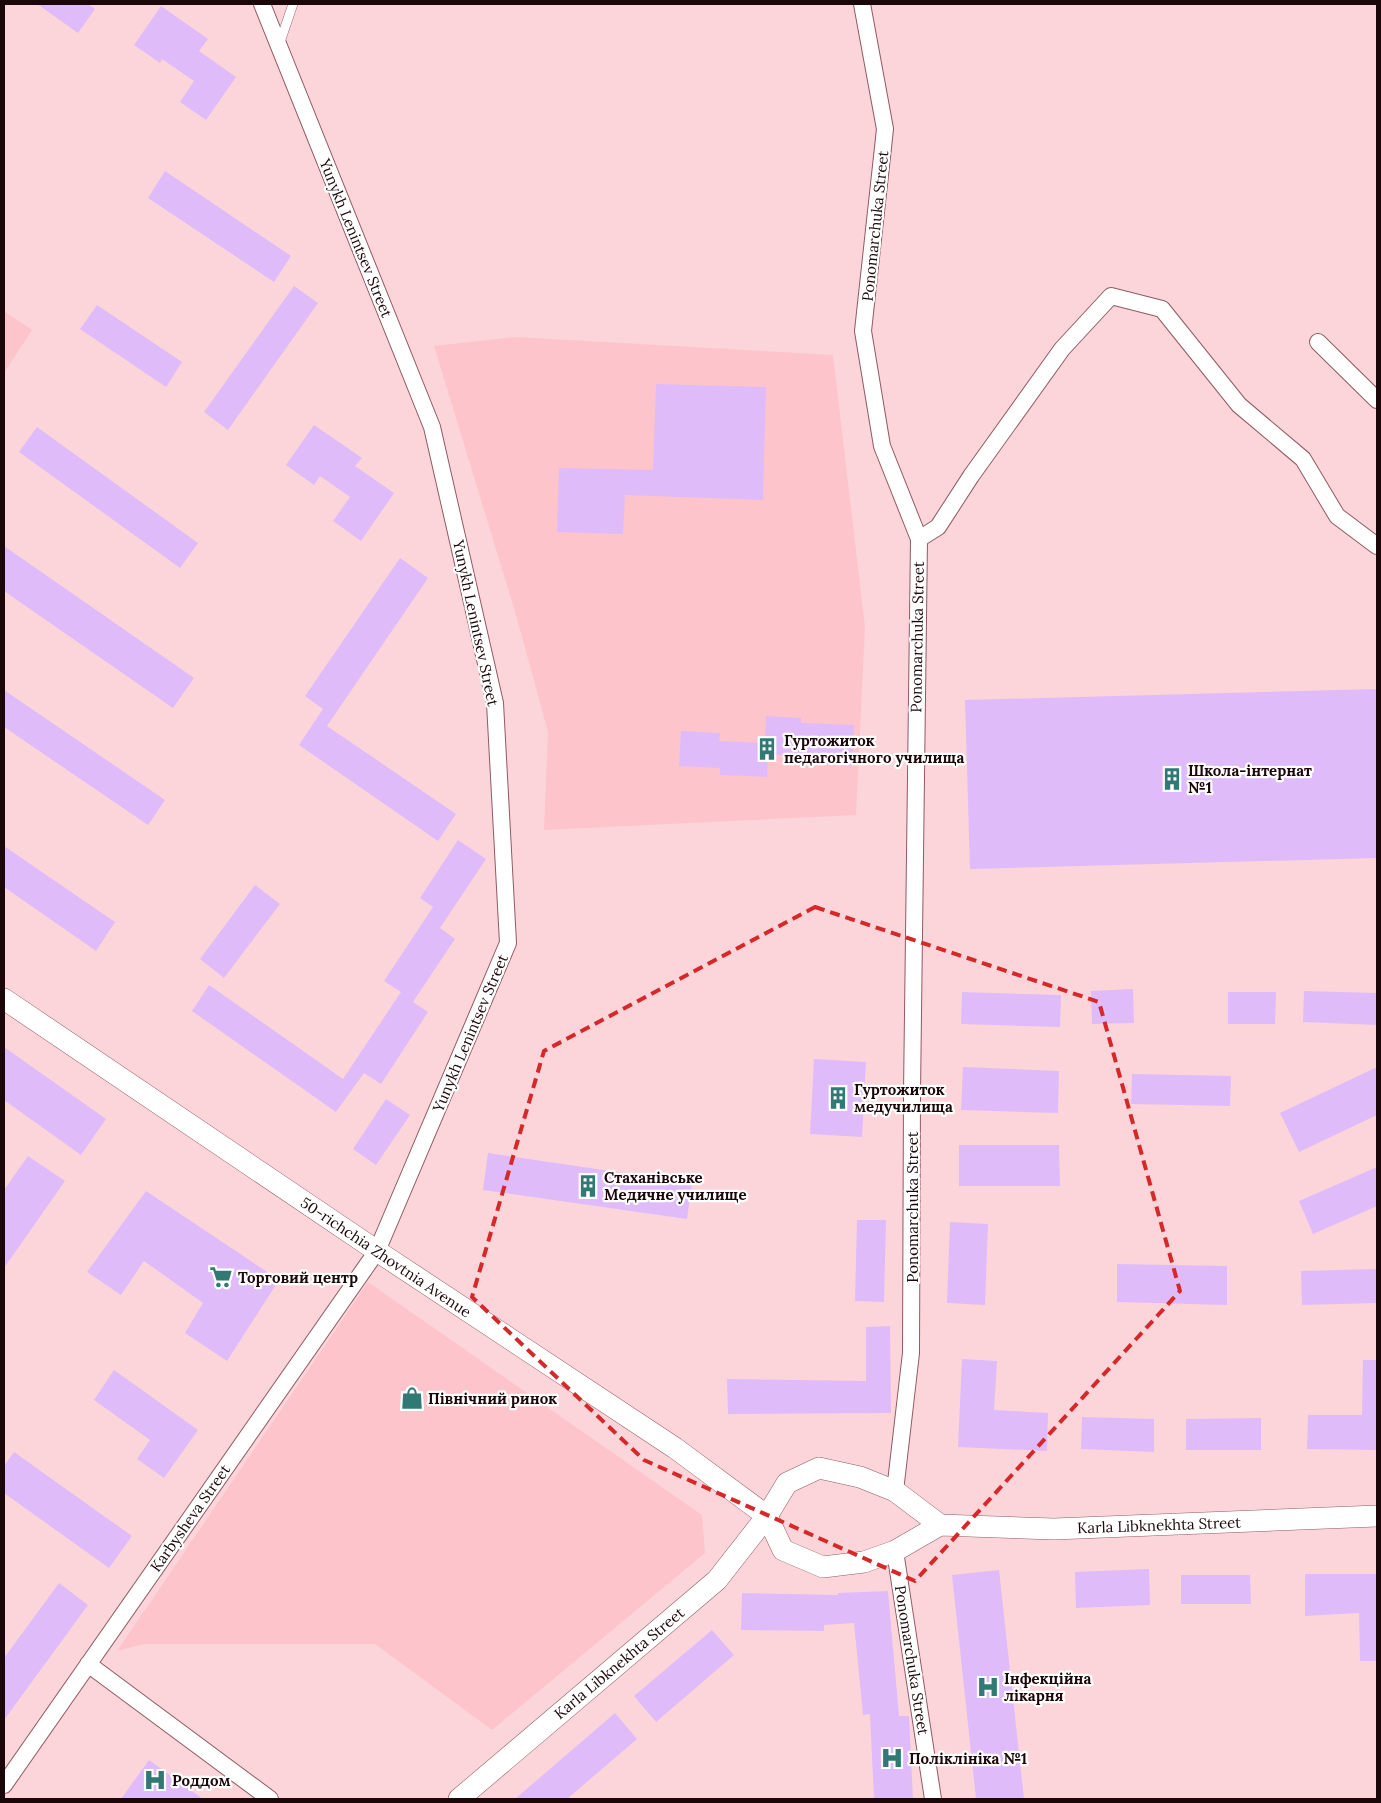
<svg xmlns="http://www.w3.org/2000/svg" width="1381" height="1803" viewBox="0 0 1381 1803" font-family="Lora,serif">
	<style>
		.built { fill: #fdc4cb }
		.building { fill: #dfbcf9 }
		.lines { fill: none; stroke-linecap: round; stroke-linejoin: round }
		.service-casing { stroke: #915a63; stroke-width: 10 }
		.minor-casing { stroke: #915a63; stroke-width: 18 }
		.tertiary-casing { stroke: #915a63; stroke-width: 22 }
		.service { stroke: #fff; stroke-width: 9 }
		.minor { stroke: #fff; stroke-width: 16 }
		.tertiary { stroke: #fff; stroke-width: 21 }
		.marked { fill: none; stroke: #d62828; stroke-width: 4; stroke-dasharray: 10 6; stroke-linejoin: round }
		.labels { text-anchor: middle; dominant-baseline: central; stroke-width: 4.5; stroke-linejoin: round; paint-order: stroke }
		.street-label { font-size: 15px; fill: #1b070a; stroke: #fff }
		.poi-label { font-size: 15px; font-weight: bold; fill: #1b070a; stroke: #fff; text-anchor: start }
	</style>
	<rect width="100%" height="100%" fill="#fcd5da"/>
	<path class="built" d="M4 311 32 330 4 373Z
		M515 337 833 355 865 627 856 815 544 830 548 732 516 615 434 346Z
		M368 1282 702 1515 705 1553 492 1730 375 1644H144L117 1651Z"/>
	<path class="building" d="M37 4H88L95 9 78 33Z
		M161 6 208 39 199 51 236 77 206 120 180 102 194 81 162 59 160 63 134 45Z
		M165 171 291 256 274 282 148 198Z
		M294 286 318 303 228 430 204 412Z
		M97 305 182 362 166 387 80 329Z
		M656 384 766 387 763 500 625 495 623 534 557 532 559 468 653 470Z
		M314 425 362 458 355 466 394 493 361 541 333 521 350 497 320 476 314 485 286 465Z
		M37 427 198 543 180 568 19 452Z
		M4 546 194 678 173 708 4 591Z
		M400 558 428 578 327 726 456 814 438 841 299 745 323 709 305 696Z
		M1377 689V858L970 869 965 700Z
		M4 690 165 800 148 825 4 727Z
		M766 716 801 718V723L854 725 852 766 802 763V756L768 755 767 777 720 775V768L679 766 681 731 720 733 719 741 765 743Z
		M458 840 486 859 440 928 455 939 413 1002 428 1012 381 1084 364 1073 336 1112 192 1011 209 985 343 1079 401 992 384 981 433 907 420 898Z
		M4 846 115 922 96 951 4 887Z
		M255 885 280 904 224 978 200 959Z
		M1133 989 1134 1023 1092 1024 1091 991Z
		M1304 991 1377 993V1025L1303 1022Z
		M962 992 1061 995 1060 1027 961 1024Z
		M1228 992H1276L1275 1024H1228Z
		M4 1047 106 1119 81 1155 4 1100Z
		M814 1059 866 1062 862 1137 810 1134Z
		M963 1067 1059 1071 1058 1113 961 1110Z
		M1377 1067V1115L1299 1152 1280 1113Z
		M1132 1074 1231 1076 1230 1106 1131 1104Z
		M386 1099 410 1115 376 1165 353 1149Z
		M959 1145H1059L1060 1186H959Z
		M488 1153 692 1183 687 1219 483 1190Z
		M28 1156 65 1181 4 1268V1190Z
		M1377 1167V1206L1313 1234 1299 1201Z
		M146 1191 279 1280 227 1361 185 1333 203 1303 144 1261 121 1295 87 1272Z
		M857 1220H886L884 1302 855 1301Z
		M950 1222 988 1224 985 1305 947 1303Z
		M1117 1264 1227 1266V1305L1117 1302Z
		M1377 1269V1303L1302 1305 1301 1271Z
		M890 1326 891 1413 728 1414 727 1379 866 1381V1327Z
		M962 1359 997 1361 994 1410 1048 1413 1047 1451 958 1447Z
		M1363 1360H1377V1450L1307 1449 1308 1415H1362Z
		M114 1370 198 1430 164 1478 137 1459 150 1440 94 1400Z
		M1082 1417 1154 1419V1452L1081 1449Z
		M1261 1418V1450H1186V1419Z
		M14 1452 132 1536 109 1568 4 1493V1466Z
		M1149 1569 1150 1605 1076 1608 1075 1572Z
		M999 1570 1024 1799H976L952 1575Z
		M1305 1574H1377V1661H1360L1359 1613 1305 1616Z
		M1181 1575H1250L1251 1604H1181Z
		M59 1583 88 1605 4 1720V1658Z
		M888 1591 899 1716H909L913 1799H874L870 1714 863 1715 854 1623 824 1625V1631L741 1630 742 1593 838 1595V1593Z
		M712 1630 734 1655 656 1722 634 1696Z
		M615 1713 637 1739 567 1799H515Z
		M149 1760 203 1799H121Z"/>
	<g class="lines">
		<defs>
			<path id="service" d="M279 45 293 4"/>
			<path id="minor" d="M862 4 885 129 863 331 882 446 919 539 912 1093 911 1353 895 1491
				M1318 342 1377 400
				M919 539 938 527 971 476 1062 349 1111 296 1162 309 1239 405 1303 459 1337 516 1377 546
				M895 1551 933 1799
				M88 1664 270 1799
				M4 1785 377 1251 508 943 495 703 432 427 262 4"/>
			<path id="tertiary" d="M4 999 377 1251 675 1448 767 1516 783 1550 823 1567 864 1562 895 1551 940 1525 895 1491 860 1477 819 1468 787 1483 767 1516 717 1580 459 1799
				M940 1525 1054 1529 1377 1516"/>
		</defs>
		<use href="#service" class="service-casing"/>
		<use href="#minor" class="minor-casing"/>
		<use href="#tertiary" class="tertiary-casing"/>
		<use href="#service" class="service"/>
		<use href="#minor" class="minor"/>
		<use href="#tertiary" class="tertiary"/>
	</g>
	<path class="marked" d="M815 907 1099 1002 1180 1291 915 1581 644 1460 472 1297 544 1051Z"/>
	<defs>
		<symbol id="building-bare" viewBox="-9 -9 18 18"><path d="M-4-6H4V6H1V3H-1V6H-4ZM-2.5-4.3h1.7v1.8h-1.7ZM.8-4.3h1.7v1.8H.8ZM-2.5-1h1.7V.8h-1.7ZM.8-1h1.7V.8H.8Z" fill="#317975" stroke="#fff" stroke-width="2.5" paint-order="stroke"/></symbol>
		<symbol id="supermarket-bare" viewBox="-9 -9 18 18"><path d="M-6-5.5h2.5l.6 2H6L4.5 2H-2.5L-4.4-4H-6ZM-1.5 3.2a1.3 1.3 0 1 0 .1 0ZM3 3.2a1.3 1.3 0 1 0 .1 0Z" fill="#317975" stroke="#fff" stroke-width="2.5" paint-order="stroke"/></symbol>
		<symbol id="shop-bare" viewBox="-9 -9 18 18"><path d="M-5-2.5h2.3a2.7 3.5 0 0 1 5.4 0H5L5.5 6h-11ZM-1.5-2.5h3a1.5 2.3 0 0 0-3 0Z" fill="#317975" stroke="#fff" stroke-width="2.5" paint-order="stroke"/></symbol>
		<symbol id="hospital-bare" viewBox="-9 -9 18 18"><path d="M-5-5h3v3.5h4V-5h3V5h-3V1.5h-4V5h-3Z" fill="#317975" stroke="#fff" stroke-width="2.5" paint-order="stroke"/></symbol>
	</defs>
	<g fill-rule="evenodd">
		<use href="#building-bare" x="751" y="733" width="32" height="32"/>
		<use href="#building-bare" x="1156" y="763" width="32" height="32"/>
		<use href="#building-bare" x="822" y="1082" width="32" height="32"/>
		<use href="#building-bare" x="572" y="1170" width="32" height="32"/>
		<use href="#supermarket-bare" x="205" y="1261" width="32" height="32"/>
		<use href="#shop-bare" x="396" y="1382" width="32" height="32"/>
		<use href="#hospital-bare" x="972" y="1671" width="32" height="32"/>
		<use href="#hospital-bare" x="876" y="1742" width="32" height="32"/>
		<use href="#hospital-bare" x="139" y="1764" width="32" height="32"/>
	</g>
	<g class="labels">
		<g class="street-label">
			<text transform="translate(875 226) rotate(-84)">Ponomarchuka Street</text>
			<text transform="translate(356 238) rotate(68)">Yunykh Lenintsev Street</text>
			<text transform="translate(476 623) rotate(78)">Yunykh Lenintsev Street</text>
			<text transform="translate(917 637) rotate(-89)">Ponomarchuka Street</text>
			<text transform="translate(470 1033) rotate(-67)">Yunykh Lenintsev Street</text>
			<text transform="translate(912 1207) rotate(-90)">Ponomarchuka Street</text>
			<text transform="translate(386 1257) rotate(34)">50-richchia Zhovtnia Avenue</text>
			<text transform="translate(190 1518) rotate(-55)">Karbysheva Street</text>
			<text transform="translate(1159 1525) rotate(-2)">Karla Libknekhta Street</text>
			<text transform="translate(912 1660) rotate(81)">Ponomarchuka Street</text>
			<text transform="translate(619 1663) rotate(-40)">Karla Libknekhta Street</text>
		</g>
		<g class="poi-label">
			<text x="784" y="740">Гуртожиток<tspan x="784" dy="17">педагогічного училища</tspan></text>
			<text x="1188" y="770">Школа-інтернат<tspan x="1188" dy="17">№1</tspan></text>
			<text x="854" y="1089">Гуртожиток<tspan x="854" dy="17">медучилища</tspan></text>
			<text x="604" y="1177">Стаханівське<tspan x="604" dy="17">Медичне училище</tspan></text>
			<text x="238" y="1277">Торговий центр</text>
			<text x="428" y="1398">Північний ринок</text>
			<text x="1004" y="1678">Інфекційна<tspan x="1004" dy="17">лікарня</tspan></text>
			<text x="909" y="1758">Поліклініка №1</text>
			<text x="172" y="1780">Роддом</text>
		</g>
	</g>
	<rect width="1381" height="1803" fill="none" stroke="#1b070a" stroke-width="10"/>
</svg>
